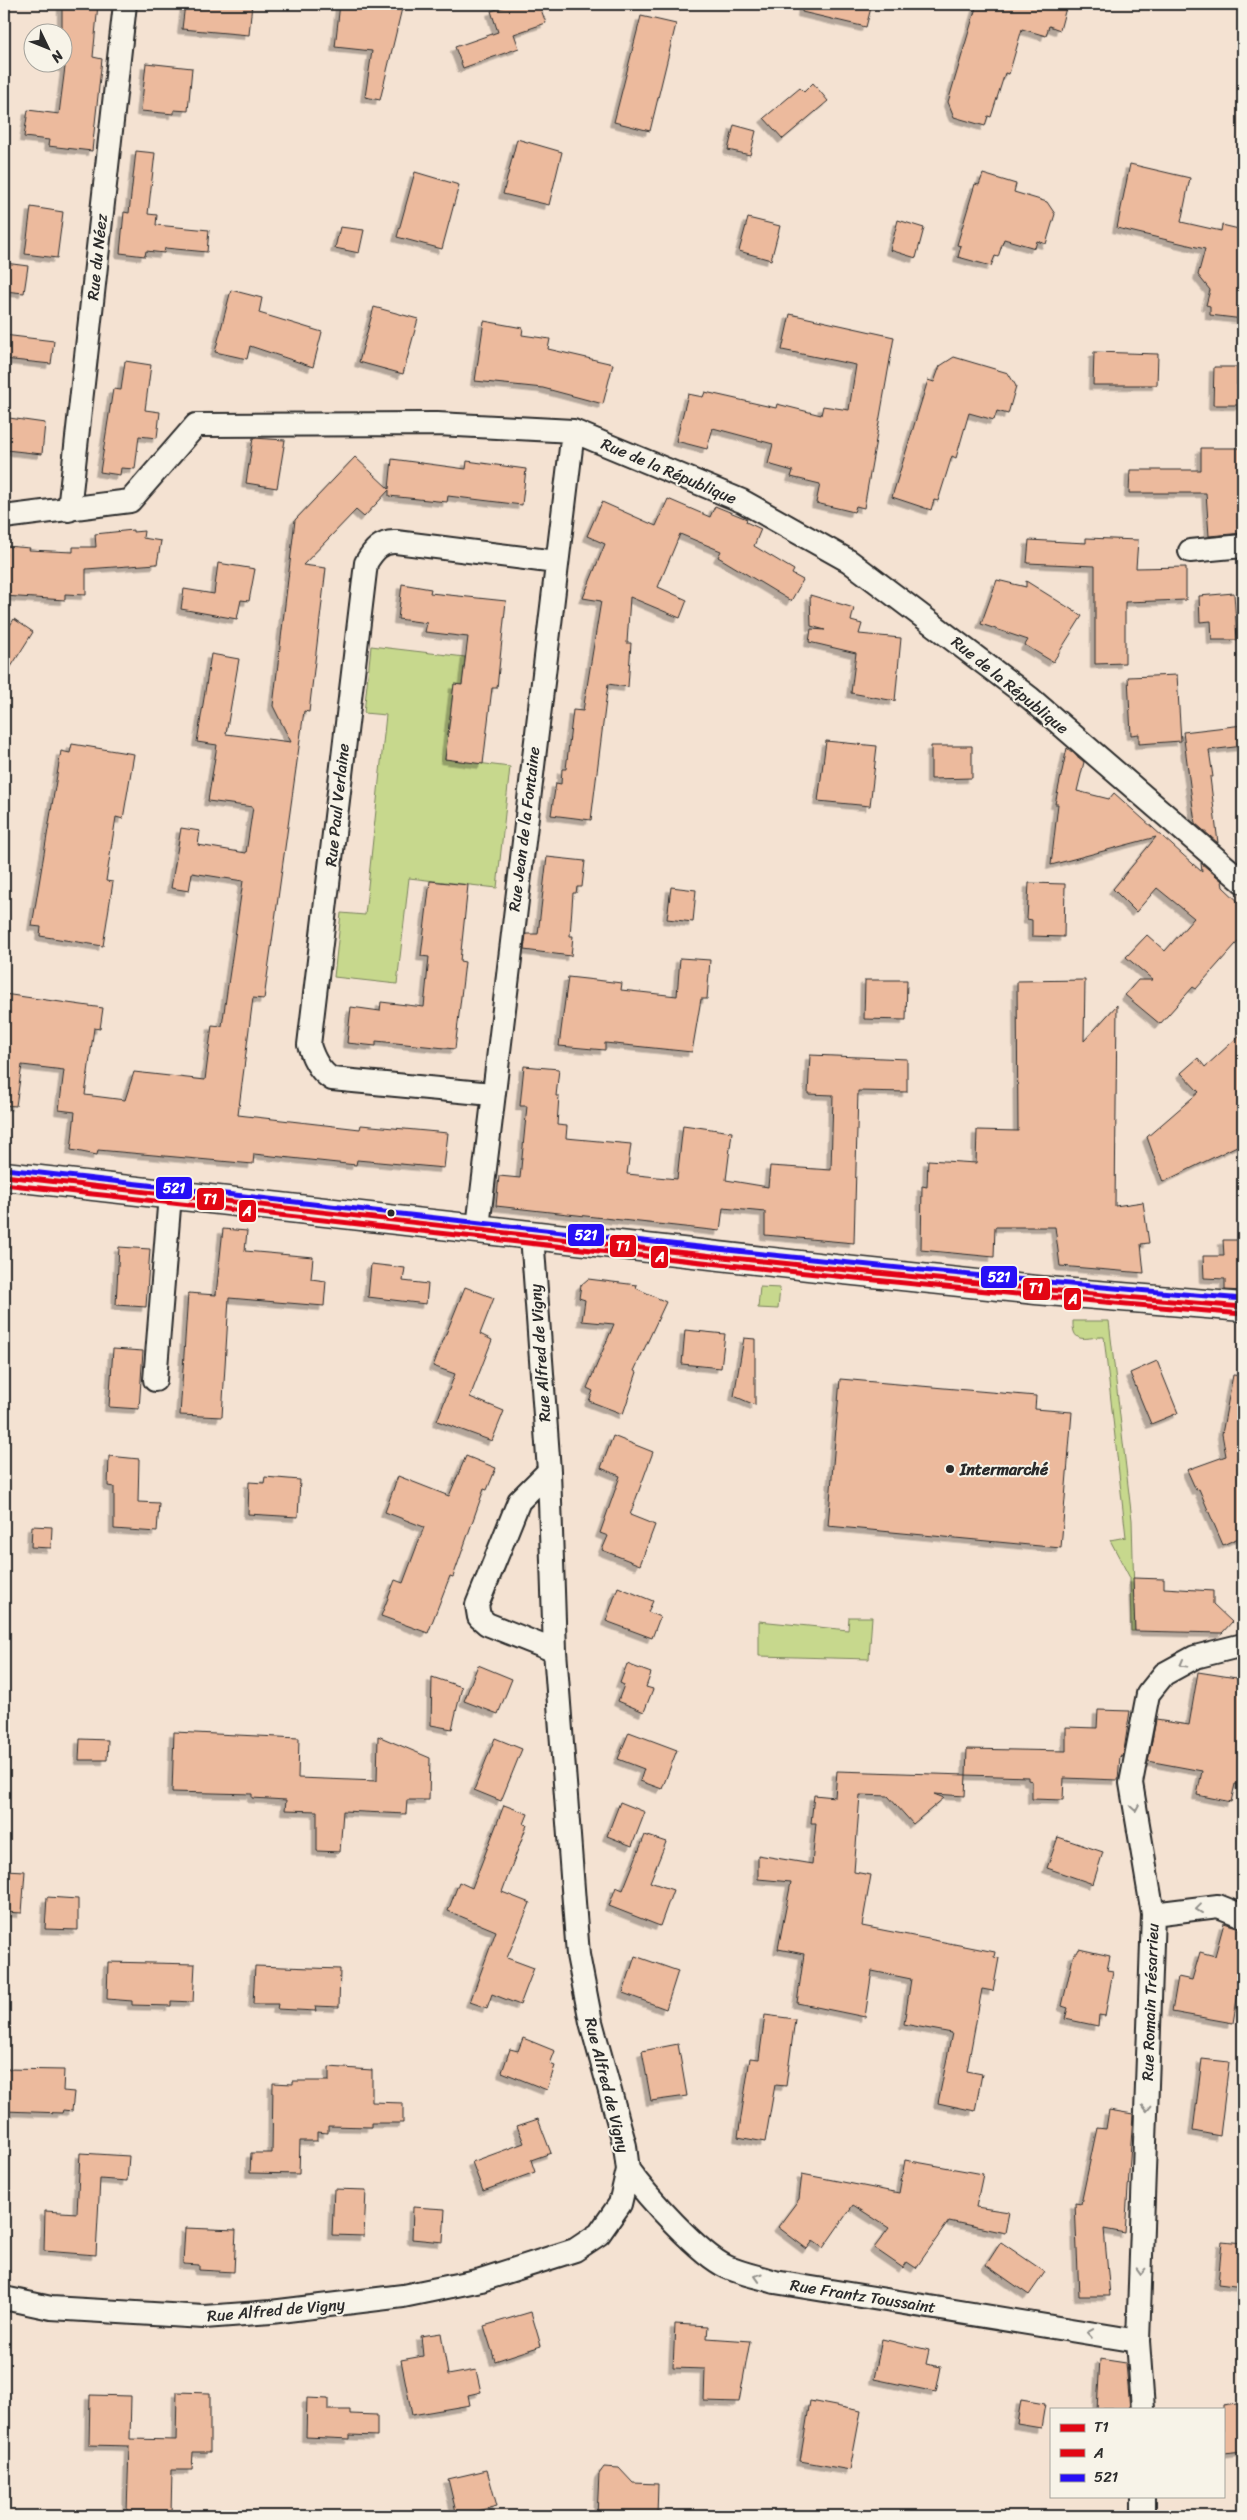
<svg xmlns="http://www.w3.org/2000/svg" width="1247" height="2520" viewBox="0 0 1247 2520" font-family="Sriracha,sans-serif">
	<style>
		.green { fill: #c7d88d; stroke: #79825c }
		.building { fill: #ecba9d; stroke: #2b2b2b; filter: url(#shadow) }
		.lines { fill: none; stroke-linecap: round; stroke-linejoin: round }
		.minor-casing { stroke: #2b2b2b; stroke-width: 26 }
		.tertiary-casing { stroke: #2b2b2b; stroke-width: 31 }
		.minor { stroke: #f7f3e8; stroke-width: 22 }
		.tertiary { stroke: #f7f3e8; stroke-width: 28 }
		.bus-1-casing { stroke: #f7f3e8; stroke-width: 9 }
		.bus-2-casing { stroke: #f7f3e8; stroke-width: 9 }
		.bus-3-casing { stroke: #f7f3e8; stroke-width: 9 }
		.bus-1 { stroke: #e30613; stroke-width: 5 }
		.bus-2 { stroke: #e30613; stroke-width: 5 }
		.bus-3 { stroke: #270ff5; stroke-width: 5 }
		.oneway { stroke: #918f8a }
		.bus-dot { fill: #2b2b2b; stroke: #f7f3e8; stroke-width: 2 }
		.labels { text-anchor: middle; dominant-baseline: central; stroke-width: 4; stroke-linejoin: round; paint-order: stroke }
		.street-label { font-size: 16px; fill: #2b2b2b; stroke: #f7f3e8 }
		.poi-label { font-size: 16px; font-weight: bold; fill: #2b2b2b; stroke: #f7f3e8; text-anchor: start }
		.line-badge { stroke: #f7f3e8; stroke-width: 2 }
		.badge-label { font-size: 14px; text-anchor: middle; font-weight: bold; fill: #fff }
	</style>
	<defs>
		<filter id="shadow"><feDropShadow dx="-4.5" dy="4.5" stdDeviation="0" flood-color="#0004"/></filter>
	</defs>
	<rect width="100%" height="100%" fill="#f4e2d2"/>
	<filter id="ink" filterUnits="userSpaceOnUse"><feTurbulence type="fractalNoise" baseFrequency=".02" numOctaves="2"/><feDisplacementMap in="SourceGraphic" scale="10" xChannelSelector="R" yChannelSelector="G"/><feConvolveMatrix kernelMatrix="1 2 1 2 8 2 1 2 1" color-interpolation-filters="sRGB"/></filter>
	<g filter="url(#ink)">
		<path class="green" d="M371 646 465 657 462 685 454 684 445 759 510 767 497 888 409 878 397 984 334 977 341 913 365 915 386 715 364 713Z
			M760 1287 780 1288 778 1309 758 1308Z
			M1073 1321H1109L1132 1520 1135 1631H1131L1130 1578 1110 1540 1126 1537 1104 1337C1088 1336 1072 1347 1073 1321Z
			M849 1617H872L869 1659 759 1656V1621L848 1630Z"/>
		<path class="building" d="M62 4H98L93 57 102 59 92 151 48 146 49 140 24 137 28 110 59 114 65 67H62Z
			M185 4H252L249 35 182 29Z
			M340 4H403L380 100 365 97 372 51 335 47Z
			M513 4H539L546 23 514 34 519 48 463 68 455 47 498 32 491 11Z
			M803 4H872L866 27 802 12Z
			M977 4H1067L1060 30 1049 26 1046 36 1022 29 1009 74 1005 73 991 117 988 116 985 126 954 117 948 102Z
			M641 16 676 24 650 131 614 122Z
			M146 63 192 68 188 111 174 110V114L141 111Z
			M813 83 828 101 783 139 764 118 800 88 804 92Z
			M734 125 756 131 750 155 728 150Z
			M517 139 562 152 549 205 503 194Z
			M136 151 155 153 148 214 157 215 156 225 209 230 207 252 165 248 164 253 146 251 145 256 120 253 124 212 129 213Z
			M1130 164 1190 178 1181 222 1221 231 1222 225 1243 230V319L1210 315V306L1206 305 1210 290 1198 275 1205 249 1117 228Z
			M415 172 459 185 442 249 397 237Z
			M983 174 1016 184 1014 192 1047 202 1055 214 1046 244 1037 241 1035 248 1004 239 998 257 995 256 991 266 958 257 961 246 957 245 975 184 979 185Z
			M31 207 63 212 57 258 25 254Z
			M748 218 780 226 771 260 739 251Z
			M898 220 924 228 916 258 890 250Z
			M340 227 364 230 359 253 335 248Z
			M5 263 28 266 24 293 4 291Z
			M231 290 262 298 259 313 322 332 313 367 250 346 247 359 215 352Z
			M374 307 418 319 403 374 359 362Z
			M790 314 894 337 864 508 856 506 854 512 816 503 820 484 791 477 793 471 768 464 773 444 713 428 707 449 676 441 688 394 703 397 705 392 776 408 777 404 821 415 823 406 849 410 856 365 782 350Z
			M484 321 523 328 522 335 550 339 548 349 613 364 603 404 543 388 475 381Z
			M4 335 54 341 51 364 4 359Z
			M1094 352 1158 354 1157 385H1093Z
			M954 357 1008 373 1016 386 1008 414 997 411 994 420 969 413 956 458 952 456 938 501 934 500 931 510 892 497 928 380 934 382 940 366Z
			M125 361 151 365 145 410 160 412 157 438 139 436 135 469 121 468 120 475 100 472 113 389 121 390Z
			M1214 367H1237V385H1243V405H1213Z
			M9 418 45 423 42 454 6 450Z
			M253 438 285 440 277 488 246 483Z
			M1201 448H1243V533L1209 536 1206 493H1129L1130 470H1201Z
			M355 457 389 489 392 459 466 469 467 461 526 469 522 505 448 496 447 502 389 496V490L364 517 356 510 303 565 326 568 309 712 304 711 264 999 253 998 238 1115 360 1129 361 1125 448 1133 444 1168 357 1160 356 1165 254 1154 253 1164 98 1150 97 1155 71 1150 75 1112 59 1110 64 1070 22 1065 16 1106 4 1105V994L103 1008 100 1029 94 1028 85 1095 125 1100 134 1072 205 1080 212 1025 222 1026 243 881 192 873 189 891 171 888 181 828 200 831 198 845 246 853 253 807 208 801 217 745 197 742 211 654 239 659 226 734 291 742 273 706 295 520Z
			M668 499 710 517 715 506 747 519 746 522 761 529 754 546 794 570 792 574 803 580 791 601 718 557 721 551 680 534 658 587 687 600 680 618 630 597 627 643H631L628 687 608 684 591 820 551 815 556 783 561 784 562 769H566L573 710 583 711 601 601 583 598 605 544 587 536 602 502 656 526Z
			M133 530V532L144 531 143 538 161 541 157 564 86 569V595L65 594V600L4 596 6 546 30 548 29 550 73 552V547H96L95 534Z
			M1086 538 1138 540 1136 568 1186 567V600L1125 602V663L1095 664V566L1027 563 1029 540 1086 543Z
			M218 563 255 569 249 601 241 600 237 619 181 609 184 589 214 594Z
			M997 580 1026 587V581L1082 616 1053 662 1025 645 1028 640 981 624Z
			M402 584 431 589 430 593 506 601 497 688H492L483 764 445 759 454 684 462 685 468 637 425 632 427 623 398 619Z
			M1234 593 1237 640H1212L1211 621 1200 622 1199 596Z
			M810 595 854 608 851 621 862 624 859 634 901 638 895 701 851 693 856 653 809 642 811 629 825 630 811 626Z
			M14 619 33 632 4 678V635Z
			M1177 675 1181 741 1139 744V734L1131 735 1128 677Z
			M1243 725V746L1209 750 1213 777H1210L1218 843 1195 823 1183 732Z
			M826 741 877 746 870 806 818 801Z
			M72 744 134 754 123 819 116 817 106 881 113 882 103 946 40 936 41 927 32 926 61 751 70 753Z
			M931 746H972V778L931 779Z
			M1067 748 1084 762 1077 791 1109 799 1114 793 1202 872 1201 863 1222 881 1223 887 1243 906V936L1196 989 1193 987 1160 1024 1125 995 1138 980H1153L1126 957 1147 935 1165 951 1194 918 1157 888 1136 912 1113 889 1156 837 1051 865 1058 804H1055Z
			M547 857 585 861 582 887H577L576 893H573L570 936H573L571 956 524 950 526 934H538Z
			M430 881 468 885 460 961 465 962 455 1049 376 1041V1046L347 1043 351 1007 380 1011 381 1002 424 1007 429 957 421 956Z
			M1029 883 1065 884 1064 937 1032 936V920L1027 919Z
			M671 887 696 890 693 922 667 919Z
			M680 958 710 960 707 999H701L692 1052 605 1043V1050L559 1046 568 977 622 983 621 990 677 996Z
			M865 980H907L906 1020 864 1019Z
			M1085 980 1084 1041 1117 1005 1115 1206 1143 1202 1149 1243 1141 1244 1144 1273 1060 1266 1055 1227H995L994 1257 921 1250 922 1186 927 1187 928 1160 976 1163 977 1130 1018 1131 1017 981Z
			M1243 1032V1143L1163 1182 1147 1137 1199 1092 1181 1073 1198 1058 1205 1067Z
			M810 1055 907 1059V1092L858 1091 854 1243 765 1235V1212L723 1208 720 1231 496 1206 499 1176 520 1178 527 1106H520L524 1066 559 1069 556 1096H559L557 1125 567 1126 566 1138 631 1144 627 1174 677 1179 683 1125 732 1132 726 1180 768 1187 770 1166 831 1170 833 1095 808 1094Z
			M223 1229 247 1231 245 1251 313 1257 311 1279 326 1281 324 1306 229 1298 222 1417 180 1415 188 1293 216 1295Z
			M1223 1240H1243V1291L1225 1290V1279L1204 1278 1203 1256H1224Z
			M119 1247 150 1249 146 1307 116 1305Z
			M371 1264 405 1268 403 1281 428 1284 426 1304 368 1297Z
			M588 1279 637 1285 636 1288 666 1302 634 1371 637 1372 623 1414 589 1401 593 1391 587 1388 614 1324 582 1321 585 1300 579 1298 581 1285Z
			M465 1287 494 1298 480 1334 492 1340 470 1397 504 1411 492 1441 437 1421 455 1374 433 1366Z
			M685 1330 725 1334 721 1368 682 1364Z
			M744 1338 755 1339V1405L734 1396Z
			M113 1349 143 1351 139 1409 109 1407Z
			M1157 1361 1178 1413 1151 1424 1130 1373Z
			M1233 1375 1243 1376V1536L1223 1545 1199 1489 1196 1490 1187 1470 1226 1456 1222 1434Z
			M840 1379 1036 1396 1035 1409 1072 1412 1061 1548 828 1526Z
			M613 1436 653 1452 630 1515 655 1525 640 1565 602 1550 608 1536 600 1533 620 1476 601 1468Z
			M109 1456 139 1459 138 1502 159 1503 157 1532 114 1529V1487L108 1486Z
			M466 1456 496 1468 487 1490 484 1489 453 1577 450 1576 428 1633 381 1616 395 1580 403 1583 424 1527 385 1512 398 1476 449 1496Z
			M265 1477 300 1480 298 1517 248 1514 249 1482 264 1483Z
			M32 1526 52 1527 51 1548 31 1547Z
			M1133 1578 1164 1579V1588L1213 1591V1604L1232 1622 1222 1633 1135 1631Z
			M618 1587 653 1601 648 1612 660 1617 652 1638 606 1621Z
			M627 1664 651 1673 646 1687 653 1689 644 1712 618 1701 624 1685 620 1683Z
			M478 1665 512 1679 498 1714 464 1701Z
			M1198 1672 1243 1679V1785L1235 1784 1231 1802 1197 1795 1202 1771 1148 1761 1156 1720 1189 1725Z
			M432 1677 462 1687 452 1729 431 1725Z
			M1098 1710 1130 1711 1123 1757 1120 1756 1118 1780 1064 1778 1063 1800 1032 1799V1781L1028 1780V1777L966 1775 965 1796 934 1794 944 1798 913 1824 888 1796 860 1795 854 1872 871 1875 862 1926 995 1952 994 1957 999 1958 993 1991 982 1989 967 2071 982 2074 975 2111 938 2103 952 2033 904 2024 911 1979 872 1971 865 2017 797 2003 804 1954 778 1949 791 1882 758 1879V1855L812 1864 816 1823H811L814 1795 835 1797 837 1771 966 1775 967 1749 1066 1751V1727L1097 1728Z
			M174 1732 299 1738 298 1778 377 1781 378 1736 430 1758 429 1800H407L406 1814 343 1811 340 1852 317 1851V1811L285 1810 286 1800 252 1798V1794L172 1792Z
			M629 1732 677 1750 662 1789 640 1781 644 1769 618 1759Z
			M495 1738 522 1749 501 1801 474 1790Z
			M80 1739 108 1740 107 1760H79Z
			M620 1802 645 1812 632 1846 607 1836Z
			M504 1805 528 1814 524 1824 527 1825 502 1892 530 1903 507 1958 534 1968 520 2005 492 1994 487 2008 470 2002 496 1931 448 1911 459 1882 472 1888Z
			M645 1835 666 1842 650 1882 673 1890 660 1926 609 1906 616 1887 623 1890Z
			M1058 1837 1103 1852 1093 1884 1047 1868Z
			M4 1870 25 1871 22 1913 4 1912Z
			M47 1897 78 1899V1930L45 1929Z
			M1224 1923 1243 1929V1978L1238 1993 1233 2023 1172 2012 1178 1977 1192 1980 1200 1952 1215 1956Z
			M1079 1949 1110 1956 1107 1970 1113 1971 1105 2016 1099 2015 1098 2026 1065 2019 1068 2008 1062 2006 1074 1953H1077Z
			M635 1956 678 1971 666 2009 623 1993Z
			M108 1962 195 1964 193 2002 171 2001V2006L132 2005V2001L107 1999Z
			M255 1966 340 1969 339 2007 315 2006 316 2011 277 2009 278 2004H253Z
			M765 2015 795 2019 786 2086 775 2085 765 2142 738 2137 750 2058 759 2059Z
			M523 2038 555 2051 550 2064 555 2066 547 2090 502 2072 510 2049 518 2051Z
			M678 2044 687 2096 651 2101 642 2051Z
			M1202 2059 1229 2062 1220 2136 1193 2131Z
			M329 2067 372 2070V2102L403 2103V2123H371V2127L328 2126V2133L317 2132V2141H300L299 2174 250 2173 251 2153H272L273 2083 293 2084V2081H329Z
			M4 2069 64 2070 63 2091 74 2092 72 2111 63 2110 62 2113 4 2111Z
			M1109 2110 1133 2114 1125 2233 1104 2229 1110 2296H1079L1075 2203 1081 2204 1097 2128 1106 2129Z
			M538 2119 551 2153 531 2160 535 2172 483 2191 472 2162 524 2143 517 2126Z
			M80 2153 129 2156 127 2181 100 2179 96 2255 44 2251 45 2211 77 2213Z
			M905 2160 983 2174 976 2207 1009 2212 1005 2233 949 2221 916 2268 907 2262 903 2268 874 2248 889 2228 853 2205 823 2248 813 2241 807 2249 778 2227 799 2199 802 2174 899 2193Z
			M334 2189 366 2190 364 2236 332 2235Z
			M413 2207 445 2209 443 2242 412 2239Z
			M185 2228 236 2230 234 2272 199 2270V2265L183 2264Z
			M1222 2241 1243 2243V2287L1218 2284Z
			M1001 2242 1045 2272 1029 2295 986 2265Z
			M531 2312 541 2346 495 2361 484 2326Z
			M675 2324 708 2326 707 2338 750 2341 739 2402 704 2401 705 2369 673 2368Z
			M441 2333 448 2375 476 2370 481 2392 468 2395 470 2405 412 2415 401 2360 423 2356 421 2336Z
			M882 2339 929 2350 926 2364 941 2367 936 2392 874 2379Z
			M1100 2359 1126 2363 1130 2409H1097Z
			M177 2392 210 2393V2452H193L192 2470H172L171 2514 127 2512 129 2446 89 2445 90 2395 131 2396 130 2439 176 2440Z
			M307 2398 328 2399V2410H350V2414L377 2415V2436L350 2435V2439L306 2437Z
			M1021 2400 1045 2404 1041 2428 1017 2424Z
			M810 2401 861 2411 850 2470 800 2461Z
			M1243 2403V2452L1223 2454V2406Z
			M604 2467 619 2468 633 2483 658 2484 657 2516H597L599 2474Z
			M487 2470 497 2506 457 2516 448 2479Z"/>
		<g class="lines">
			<defs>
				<path id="minor" d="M69 510 125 4
					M4 517 130 501 196 425 437 424 573 431 742 501 849 561 1030 698 1243 882
					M1190 551 1243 546
					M492 1094 332 1079C320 1072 313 1058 309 1045L366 563C373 551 381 541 396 542L556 562
					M478 1227 573 431
					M155 1380 170 1195
					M549 1471 519 1501 477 1605 479 1617 487 1624 555 1651
					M1153 1914 1218 1906 1243 1916
					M628 2170C647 2196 699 2254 727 2267 742 2274 760 2277 775 2282L1138 2341
					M4 2298 51 2308 204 2317 271 2312 403 2296 481 2280 575 2250 599 2234 620 2204 628 2170 625 2146 591 2022 578 1955 555 1651 549 1471 532 1235
					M1143 2409 1138 2341 1153 1914 1131 1783 1148 1694 1164 1674 1195 1657 1243 1645
					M1143 2516V2496"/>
				<path id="tertiary" d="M4 1176 844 1270 1036 1290 1243 1307"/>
			</defs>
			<use href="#minor" class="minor-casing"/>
			<use href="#tertiary" class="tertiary-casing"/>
			<use href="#minor" class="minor"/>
			<use href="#tertiary" class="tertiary"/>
			<defs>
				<path id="bus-1" d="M4 1176C417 1222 829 1273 1243 1307"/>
				<path id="bus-2" d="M4 1184C416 1230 829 1280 1242 1314"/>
				<path id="bus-3" d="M5 1169C417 1215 830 1266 1243 1299"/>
			</defs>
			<use href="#bus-1" class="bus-1-casing"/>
			<use href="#bus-2" class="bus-2-casing"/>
			<use href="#bus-3" class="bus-3-casing"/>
			<use href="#bus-1" class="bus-1"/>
			<use href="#bus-2" class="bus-2"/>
			<use href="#bus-3" class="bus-3"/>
		</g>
		<defs><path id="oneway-chevron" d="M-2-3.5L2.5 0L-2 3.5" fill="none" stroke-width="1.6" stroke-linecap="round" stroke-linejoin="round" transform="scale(1.25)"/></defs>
		<g class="oneway">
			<use href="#oneway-chevron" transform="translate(1183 1664) rotate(151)"/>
			<use href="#oneway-chevron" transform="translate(1135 1808) rotate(80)"/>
			<use href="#oneway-chevron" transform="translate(1199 1909) rotate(173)"/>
			<use href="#oneway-chevron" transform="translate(1147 2108) rotate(92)"/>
			<use href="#oneway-chevron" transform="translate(1141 2271) rotate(92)"/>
			<use href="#oneway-chevron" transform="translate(758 2277) rotate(-163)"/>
			<use href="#oneway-chevron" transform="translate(1090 2333) rotate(-171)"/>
		</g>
	</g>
	<g class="bus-dot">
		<circle cx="391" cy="1213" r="4.5"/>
		<circle cx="950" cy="1469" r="5"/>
	</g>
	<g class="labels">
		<g class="street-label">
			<text transform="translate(97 257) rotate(-84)">Rue du Néez</text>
			<text transform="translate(669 471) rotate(23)">Rue de la République</text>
			<text transform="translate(1010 685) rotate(39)">Rue de la République</text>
			<text transform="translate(337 805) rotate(-84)">Rue Paul Verlaine</text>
			<text transform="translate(524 829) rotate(-83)">Rue Jean de la Fontaine</text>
			<text transform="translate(540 1353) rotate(-94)">Rue Alfred de Vigny</text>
			<text transform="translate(1150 2002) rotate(-88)">Rue Romain Trésarrieu</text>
			<text transform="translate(607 2085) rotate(76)">Rue Alfred de Vigny</text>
			<text transform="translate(863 2296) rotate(9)">Rue Frantz Toussaint</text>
			<text transform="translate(276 2310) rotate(-5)">Rue Alfred de Vigny</text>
		</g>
		<g class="poi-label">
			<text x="960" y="1469">Intermarché</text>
		</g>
	</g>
	<g class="line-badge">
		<rect x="155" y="1176" width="38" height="24" rx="5" fill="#270ff5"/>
		<rect x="196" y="1187" width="29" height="24" rx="5" fill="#e30613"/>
		<rect x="238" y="1199" width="19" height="24" rx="5" fill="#e30613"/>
		<rect x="567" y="1223" width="38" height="24" rx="5" fill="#270ff5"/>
		<rect x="609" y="1234" width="28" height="24" rx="5" fill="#e30613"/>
		<rect x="650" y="1245" width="19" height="24" rx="5" fill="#e30613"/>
		<rect x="980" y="1265" width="38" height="24" rx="5" fill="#270ff5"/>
		<rect x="1022" y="1277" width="29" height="24" rx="5" fill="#e30613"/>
		<rect x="1063" y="1287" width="19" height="24" rx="5" fill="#e30613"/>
	</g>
	<g class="badge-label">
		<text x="174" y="1193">521</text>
		<text x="210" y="1204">T1</text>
		<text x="247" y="1216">A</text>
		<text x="586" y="1240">521</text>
		<text x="623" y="1251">T1</text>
		<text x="660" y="1262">A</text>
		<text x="999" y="1282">521</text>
		<text x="1036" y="1293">T1</text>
		<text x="1073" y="1304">A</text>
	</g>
	<rect width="1247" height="2520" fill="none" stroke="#f7f3e8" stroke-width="20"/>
	<rect x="10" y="10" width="1227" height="2500" fill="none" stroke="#2b2b2b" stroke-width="2" filter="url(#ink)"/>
	<rect x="1050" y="2408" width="175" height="90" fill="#f7f3e8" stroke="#a5a39c"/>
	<rect x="1060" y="2424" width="25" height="8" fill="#e30613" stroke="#a5a39c"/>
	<text x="1094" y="2432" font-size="15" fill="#2b2b2b">T1</text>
	<rect x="1060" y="2449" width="25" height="8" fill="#e30613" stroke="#a5a39c"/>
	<text x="1094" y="2458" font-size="15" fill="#2b2b2b">A</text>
	<rect x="1060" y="2474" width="25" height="8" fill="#270ff5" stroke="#a5a39c"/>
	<text x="1094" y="2482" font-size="15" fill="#2b2b2b">521</text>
	<g transform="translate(48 48) rotate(133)"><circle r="24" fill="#f7f3e8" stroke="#a5a39c"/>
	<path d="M0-4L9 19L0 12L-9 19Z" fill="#2b2b2b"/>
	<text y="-8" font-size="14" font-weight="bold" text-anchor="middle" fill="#2b2b2b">N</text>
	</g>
</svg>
